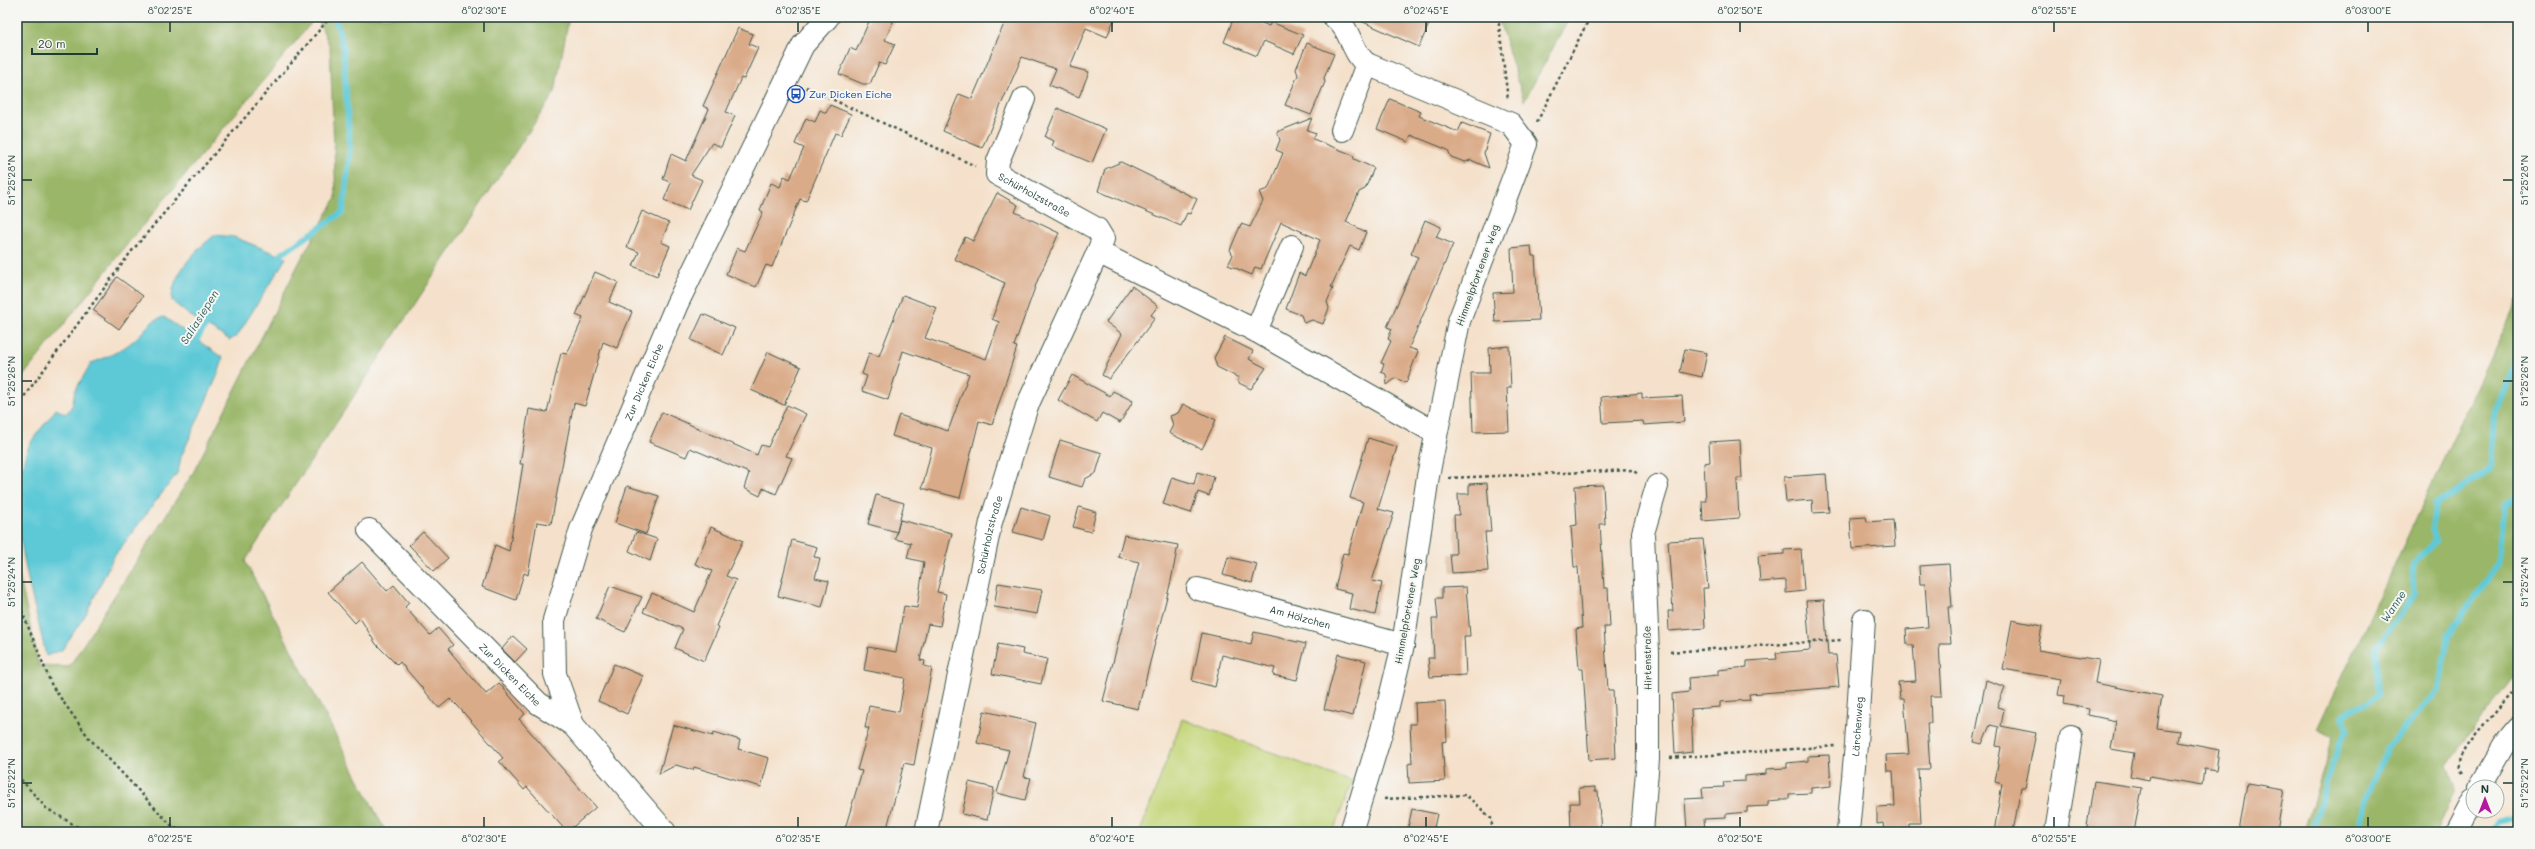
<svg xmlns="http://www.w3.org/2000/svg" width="2535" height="849" viewBox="0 0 2535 849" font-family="Mali,sans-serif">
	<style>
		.green { fill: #c3d578; stroke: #718956 }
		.forest { fill: #9ab668; stroke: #5c7a4e }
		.water { fill: #5dc9d7; stroke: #3e8386 }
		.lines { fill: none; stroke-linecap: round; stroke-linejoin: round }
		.stream { stroke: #5dc9d7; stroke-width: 6 }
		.building { fill: #daab89 }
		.street-casing { stroke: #3f564b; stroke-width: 24 }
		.secondary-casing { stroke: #3f564b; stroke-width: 24 }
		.path { stroke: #3f564b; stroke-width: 2.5; stroke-dasharray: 3 3; stroke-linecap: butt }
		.street { stroke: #fff; stroke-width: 22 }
		.secondary { stroke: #fff; stroke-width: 22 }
		.ticks { fill: none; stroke: #1f3d34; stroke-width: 1.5 }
		.labels { text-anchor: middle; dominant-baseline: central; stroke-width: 4; stroke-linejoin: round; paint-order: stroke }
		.transit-label { font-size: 10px; fill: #164399; stroke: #f6f6f2; text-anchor: start }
		.street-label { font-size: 10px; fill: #1f3d34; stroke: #f6f6f2 }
		.water-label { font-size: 11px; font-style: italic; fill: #2e605d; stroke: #f6f6f2 }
		.neatline { fill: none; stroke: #1f3d34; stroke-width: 1.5 }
		.ticks-label { font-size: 10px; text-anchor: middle; fill: #1f3d34 }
	</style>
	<rect width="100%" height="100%" fill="#f6f6f2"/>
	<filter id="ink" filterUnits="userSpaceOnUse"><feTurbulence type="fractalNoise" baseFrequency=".025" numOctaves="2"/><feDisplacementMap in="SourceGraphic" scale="8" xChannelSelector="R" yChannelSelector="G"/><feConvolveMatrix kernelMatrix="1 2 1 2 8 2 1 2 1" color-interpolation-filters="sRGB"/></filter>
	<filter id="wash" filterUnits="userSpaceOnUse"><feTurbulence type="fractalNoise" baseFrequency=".012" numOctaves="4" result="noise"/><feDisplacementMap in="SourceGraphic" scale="16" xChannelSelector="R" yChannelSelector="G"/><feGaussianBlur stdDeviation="0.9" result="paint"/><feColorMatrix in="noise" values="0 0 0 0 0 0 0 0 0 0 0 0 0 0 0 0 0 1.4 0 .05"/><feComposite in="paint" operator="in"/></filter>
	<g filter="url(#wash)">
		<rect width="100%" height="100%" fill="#f5e1cb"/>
		<path class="green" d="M1182 719 1352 782 1333 832H1140Z"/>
		<path class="forest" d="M17 17H316L125 247 17 384Z
			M317 17H569L555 92 245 561 386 832H17V566L39 666 69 667 193 473 301 259 336 198 330 47Z
			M1498 17H1570L1524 101Z
			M2518 299V671L2447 764 2455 790 2436 832H2304L2333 737 2318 729Z"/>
		<path class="water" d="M215 235 234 237 286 258 237 336 230 340 189 315 172 301C171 275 195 250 215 235Z
			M164 317 223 358 219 372 181 457 178 472 113 558 86 614 62 650 46 656C33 593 2 507 29 446 35 434 48 421 56 409L66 414 72 406 75 391 91 363C106 358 121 351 133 341 145 332 149 319 164 317Z"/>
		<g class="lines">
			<path class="stream" d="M273 260 343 212 350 151 343 48 335 17
				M193 345 210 319
				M2312 832 2332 763 2347 728 2343 715 2377 696 2376 648 2415 594C2409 563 2413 561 2436 541L2432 529 2435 504 2461 490 2491 467 2494 414 2518 357
				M2358 832 2365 801 2387 748 2439 689 2448 636 2497 567 2504 505 2518 495
				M2490 832 2497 822 2518 817"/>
		</g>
		<g id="blocks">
			<path class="building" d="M871 17H895L885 40 895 44 885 65 879 63 870 84H863L839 74 850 48 856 51Z
				M1007 17H1115L1107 37 1086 28 1070 67 1089 72 1079 97 1049 85 1056 69 1022 57 982 148 943 131 959 94 972 99Z
				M1234 17H1248L1269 26 1271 22 1303 35 1294 54 1264 41 1257 56 1224 42Z
				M1352 17H1432L1419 47Z
				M738 28 753 34 749 44 758 48 744 79 741 78 726 112 735 116 721 147 712 143 691 175 702 180 688 210 664 200 671 183 663 179 671 154 686 161 709 109 703 106Z
				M1307 43 1334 54 1324 78 1325 82 1311 115 1285 105 1298 75 1296 69Z
				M1390 99 1421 112 1419 116 1458 132 1462 123 1490 134 1484 153 1489 168 1471 160 1465 162 1451 157 1448 150 1411 135 1408 142 1377 129Z
				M830 105 851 114 841 135 835 133 806 201 800 199 772 267 766 265 756 287 726 274 737 248 745 251 763 212 760 210 771 183 780 187 784 176 790 179 804 148 795 144 806 118 815 122 820 110 826 113Z
				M1057 108 1106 129 1092 163 1052 146 1054 141 1045 137Z
				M1312 118 1307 130 1316 133 1313 139 1353 155 1354 159 1374 168 1365 189 1359 192 1346 222 1366 232 1359 250 1350 246 1331 287 1333 288 1327 302 1329 308 1323 324 1312 320 1304 323 1301 315 1286 309 1299 273 1305 276 1320 240 1281 222 1261 269 1255 267 1252 275 1228 265 1233 255 1230 250 1241 224 1250 227 1263 201 1259 192 1268 189 1283 153 1276 150 1280 140 1277 132Z
				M1121 162 1197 199 1190 214 1187 213 1181 226 1098 191 1105 169Z
				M997 193 1018 205 1015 212 1059 233 1038 279 1014 346 1017 347 992 425 979 421 960 498 922 488 932 448 892 436 899 415 948 431 969 374 903 351 888 400 862 391 867 376 862 374 869 353 879 356 903 295 937 308 925 338 986 359 999 322 992 319 1005 283 954 259 965 237 973 241Z
				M642 211 669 223 661 242 670 246 657 276 633 266 639 252 627 247Z
				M1425 220 1441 227 1436 237 1453 244 1409 348 1418 351 1406 383 1396 378 1387 385 1386 374 1381 372 1384 364 1381 363 1391 341 1388 339 1392 329 1387 327 1418 257 1411 254Z
				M1531 246 1532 256H1535L1539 320 1495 322 1493 293 1513 292 1511 248Z
				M595 272 618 282 609 302 632 312 617 348 603 342 585 406 574 403 551 524 537 522 528 575 524 573 516 600 482 587 495 545 509 551 523 464H520L529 409 547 412 561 353 567 354 583 318 576 315Z
				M117 277 143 296 119 329 93 310Z
				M1132 286 1158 306 1151 315 1155 318 1109 379 1102 375 1122 334 1106 322Z
				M703 314 735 328 723 355 691 340Z
				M1225 337 1253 351 1249 359 1266 368 1251 389 1237 382 1239 378 1217 367 1214 358Z
				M1509 346 1511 388H1507L1509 431 1473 432 1471 373H1490L1489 348Z
				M1685 349 1707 353 1702 377 1680 372Z
				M768 352 801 367 784 405 751 390Z
				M1072 375 1110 396 1113 391 1133 401 1120 423 1102 413 1097 422 1058 400Z
				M1642 393V398L1682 396 1684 422 1644 425 1643 421 1603 423 1601 397Z
				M1183 404 1216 420 1202 449 1169 433 1173 425 1170 416 1178 413Z
				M787 405 806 414 786 456 792 458 776 494 763 488 760 496 744 488 749 473 690 448 686 457 649 442 662 412 757 455 761 445 768 447Z
				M1368 438 1397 447 1378 509 1394 513 1372 581 1382 583 1375 615 1349 609 1352 593 1335 589 1343 553 1348 554 1363 502 1350 498Z
				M1060 440 1102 453 1096 473 1085 479 1082 487 1049 477Z
				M1740 440 1742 478H1737V481L1739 518 1703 521 1702 501H1706L1704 463 1710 462 1709 442Z
				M1197 472 1214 477 1209 496 1198 492 1191 513 1163 504 1172 477 1194 484Z
				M1826 474 1829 512 1813 513 1812 500 1786 502 1784 477Z
				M1487 483 1491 532H1485L1488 571 1452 573 1450 554H1456L1454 515H1459L1458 494H1469V484Z
				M1603 485 1605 524H1600L1604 588H1608L1610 627H1604L1608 690H1613L1616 758 1589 760 1583 669H1579L1576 629 1582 628 1578 567H1574L1571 526 1577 525 1575 486Z
				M627 486 659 496 646 534 615 523Z
				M876 495 904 503 897 532 868 524Z
				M1021 507 1050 516 1043 540 1013 532Z
				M1079 507 1096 512 1091 532 1073 527Z
				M1866 517 1867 522 1893 520 1895 546 1852 549 1850 518Z
				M900 520 952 533 937 592 946 594 940 626 928 624 920 660 925 661 924 666 932 668 914 765 904 763 886 832H844L862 771 857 770 869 728H865L869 706 899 712 905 678 864 670 868 647 896 652 904 606 917 608 924 562 907 558 911 543 895 539Z
				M711 527 743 541 726 576 736 580 716 626 719 627 704 661 675 648 683 629 643 612 652 593 694 612 712 571 695 564Z
				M423 532 448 558 434 571 409 545Z
				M636 532 657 539 650 561 629 551Z
				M1124 535 1178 545 1171 581 1138 709 1103 701 1139 562 1118 557Z
				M1703 539 1708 588H1703L1705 628 1669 631 1668 611H1673L1668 541Z
				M792 540 817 547 814 557 820 558 815 578 829 581 822 607 778 596Z
				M1801 549 1804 591 1786 593V580L1760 582 1758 556 1784 554V550Z
				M1228 557 1257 564 1252 583 1223 575Z
				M362 562 387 591 394 585 409 603 405 607 430 635 438 628 453 645 448 649 486 694 499 683 525 714 519 719 596 807 567 832 527 787 524 790 499 761 503 758 457 705 450 699 439 708 400 662 397 665 376 644 360 618 355 623 328 592Z
				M1949 564 1952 607H1948L1951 644H1939L1942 696H1930L1931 723H1927L1930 769H1918L1921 823H1909V832H1884L1883 823 1877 824V807L1895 806 1893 771H1887L1886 755 1909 754 1904 699H1900L1898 682 1916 681 1913 645H1907L1906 629 1928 627 1925 584H1920L1919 566Z
				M998 583 1042 590 1037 614 994 607Z
				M610 586 642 597 625 632 596 619Z
				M1466 587 1470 636H1464L1466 675 1430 677 1428 658H1434L1432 619H1438L1436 598H1442V588Z
				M1824 600 1828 655H1836L1839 687 1749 694 1750 700 1720 702V707L1691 709 1693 752 1675 754 1672 694 1689 692 1688 678 1718 675V670L1747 667V661L1777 659 1776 653 1810 650 1806 601Z
				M2012 620 2042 626 2038 650 2099 660 2095 683 2162 696 2157 728 2180 731 2178 742 2219 750 2216 771 2204 769 2202 785 2150 776 2149 780 2130 776 2134 753 2111 749 2116 721 2088 715 2089 709 2063 704 2064 696 2058 695 2061 679 2003 669Z
				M1254 632 1306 644 1297 680 1273 675 1275 668 1222 655 1215 687 1192 681 1202 633 1251 644Z
				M513 636 527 649 515 662 502 649Z
				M998 644 1023 649 1022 654 1047 659 1041 684 992 674Z
				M1338 654 1366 661 1353 716 1324 709Z
				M614 664 643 676 627 714 598 701Z
				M1986 680 2005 687 1997 707 2004 709 2001 726 2036 733 2025 788 2021 787 2013 832H1994L2002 784 1995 782 2001 747 1996 746 1999 727 1990 725 1982 744 1974 742Z
				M1445 701 1447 741 1442 742 1445 781 1409 783 1408 764 1412 763 1410 724H1416L1415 703Z
				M984 711 1036 723 1024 777 1031 778 1025 800 997 793 1009 750 977 743Z
				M673 725 713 736 714 732 740 740 738 749 769 758 761 787 694 767 693 770 676 765 659 774Z
				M1829 755 1831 786 1811 788V793L1789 794V799L1768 801V806L1747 807V812L1726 814V818L1704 819 1705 832H1687L1685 799 1703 798 1702 788 1724 787 1723 782 1745 781V776L1766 774V769L1787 768V763L1808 761V756Z
				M2094 781 2142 788 2134 832H2086Z
				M969 782 994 788 987 820 962 814Z
				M2247 783 2284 789 2277 832H2239Z
				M1595 787V791H1598L1601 832H1571L1570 803H1580L1579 788Z
				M1412 809 1437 814 1433 832H1407Z"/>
		</g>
	</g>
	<g filter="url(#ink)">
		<use href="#blocks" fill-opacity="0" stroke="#3f564b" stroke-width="1"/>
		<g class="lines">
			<defs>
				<g id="street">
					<path d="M1334 17C1351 28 1351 53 1367 64L1511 124 1526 144 1459 321 1428 476 1403 645 1382 730 1351 832"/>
					<path id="s1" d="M1024 99 998 161 997 174 1097 229 1103 239 1098 252"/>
					<path d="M1342 130 1367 64"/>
					<path d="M1256 331 1292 246"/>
					<path id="s2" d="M369 530 538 703 573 725 665 832"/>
					<path id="s3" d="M1198 589 1403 645"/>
					<path id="s4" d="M573 725 555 674 554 620 581 529 677 304 803 45 828 17"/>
					<path id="s5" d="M926 832 991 522 1027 406 1098 252 1256 331 1436 433"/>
					<path d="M1642 832 1648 759V653L1643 533 1657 486"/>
					<path id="s6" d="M1848 832 1856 744 1864 620"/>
					<path d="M2056 832 2071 737"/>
				</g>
				<path id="secondary" d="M2480 787 2504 746 2518 729
					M2456 832 2473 800"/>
			</defs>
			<use href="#street" class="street-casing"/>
			<use href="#secondary" class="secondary-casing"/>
			<path class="path" d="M1498 17 1508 100
				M806 87 975 166
				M1537 122 1590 17
				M17 406 131 252 327 21
				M1449 478 1632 470 1638 474
				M17 599 52 686 89 738 171 825 182 832
				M1670 652 1841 640
				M1670 758 1835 746
				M2463 773C2460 769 2459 767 2460 762 2464 742 2505 705 2518 685
				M17 775 46 808 86 832
				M1384 799 1466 795 1491 818 1493 832"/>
			<use href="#street" class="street"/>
			<use href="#secondary" class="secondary"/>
		</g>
	</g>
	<path class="ticks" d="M170 22V32M484 22V32M798 22V32M1112 22V32M1426 22V32M1740 22V32M2054 22V32M2368 22V32M22 180H32M2503 180H2513M22 381H32M2503 381H2513M22 582H32M2503 582H2513M22 783H32M2503 783H2513M170 817V827M484 817V827M798 817V827M1112 817V827M1426 817V827M1740 817V827M2054 817V827M2368 817V827"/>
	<defs>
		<symbol id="bus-ring" viewBox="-11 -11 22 22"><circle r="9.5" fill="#f6f6f2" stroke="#1a4fb4" stroke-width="1.5"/><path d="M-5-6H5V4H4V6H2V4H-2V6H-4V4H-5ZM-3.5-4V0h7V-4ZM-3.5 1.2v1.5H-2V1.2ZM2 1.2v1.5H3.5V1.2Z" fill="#1a4fb4"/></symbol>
	</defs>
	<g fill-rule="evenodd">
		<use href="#bus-ring" x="786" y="84" width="20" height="20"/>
	</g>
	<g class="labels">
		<g class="transit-label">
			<text x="809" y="94">Zur Dicken Eiche</text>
		</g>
		<g class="street-label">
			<text stroke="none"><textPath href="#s1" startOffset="123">Schürholzstraße</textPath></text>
			<text transform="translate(1477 275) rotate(-70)">Himmelpfortener Weg</text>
			<text stroke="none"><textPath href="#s4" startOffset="363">Zur Dicken Eiche</textPath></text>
			<text stroke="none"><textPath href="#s5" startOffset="304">Schürholzstraße</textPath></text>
			<text transform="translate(1407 611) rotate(-80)">Himmelpfortener Weg</text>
			<text stroke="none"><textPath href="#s3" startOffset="106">Am Hölzchen</textPath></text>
			<text transform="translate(1647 658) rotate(-91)">Hirtenstraße</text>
			<text stroke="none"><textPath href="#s2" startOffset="202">Zur Dicken Eiche</textPath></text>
			<text stroke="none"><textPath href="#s6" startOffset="106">Lärchenweg</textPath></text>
		</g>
		<g class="water-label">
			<text transform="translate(199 317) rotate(-58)">Saliasiepen</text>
			<text transform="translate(2393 606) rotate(-56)">Wanne</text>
		</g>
	</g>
	<rect width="2535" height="849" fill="none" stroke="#f6f6f2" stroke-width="44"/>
	<g transform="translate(2485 799)"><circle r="19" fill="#f6f6f2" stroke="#a0aca6"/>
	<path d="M0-3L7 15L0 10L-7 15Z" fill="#b5179e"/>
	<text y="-6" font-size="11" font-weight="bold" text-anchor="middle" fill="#1f3d34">N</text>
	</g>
	<path d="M32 48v6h65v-6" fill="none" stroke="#1f3d34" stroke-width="2"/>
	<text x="38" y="48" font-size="12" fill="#1f3d34" stroke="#f6f6f2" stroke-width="3" paint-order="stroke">20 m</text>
	<rect x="22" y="22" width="2491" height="805" class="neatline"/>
	<g class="ticks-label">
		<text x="170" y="14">8°02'25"E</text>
		<text x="484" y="14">8°02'30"E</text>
		<text x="798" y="14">8°02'35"E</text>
		<text x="1112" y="14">8°02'40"E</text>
		<text x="1426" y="14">8°02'45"E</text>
		<text x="1740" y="14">8°02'50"E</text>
		<text x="2054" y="14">8°02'55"E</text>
		<text x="2368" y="14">8°03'00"E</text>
		<text transform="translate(11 180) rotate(-90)" y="4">51°25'28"N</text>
		<text transform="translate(2524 180) rotate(-90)" y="4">51°25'28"N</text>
		<text transform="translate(11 381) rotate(-90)" y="4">51°25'26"N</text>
		<text transform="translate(2524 381) rotate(-90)" y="4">51°25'26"N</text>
		<text transform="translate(11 582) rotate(-90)" y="4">51°25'24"N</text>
		<text transform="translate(2524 582) rotate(-90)" y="4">51°25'24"N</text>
		<text transform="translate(11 783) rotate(-90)" y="4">51°25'22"N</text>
		<text transform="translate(2524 783) rotate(-90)" y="4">51°25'22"N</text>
		<text x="170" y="842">8°02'25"E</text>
		<text x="484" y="842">8°02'30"E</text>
		<text x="798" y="842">8°02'35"E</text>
		<text x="1112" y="842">8°02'40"E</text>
		<text x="1426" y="842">8°02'45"E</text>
		<text x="1740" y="842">8°02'50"E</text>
		<text x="2054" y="842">8°02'55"E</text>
		<text x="2368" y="842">8°03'00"E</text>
	</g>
</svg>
